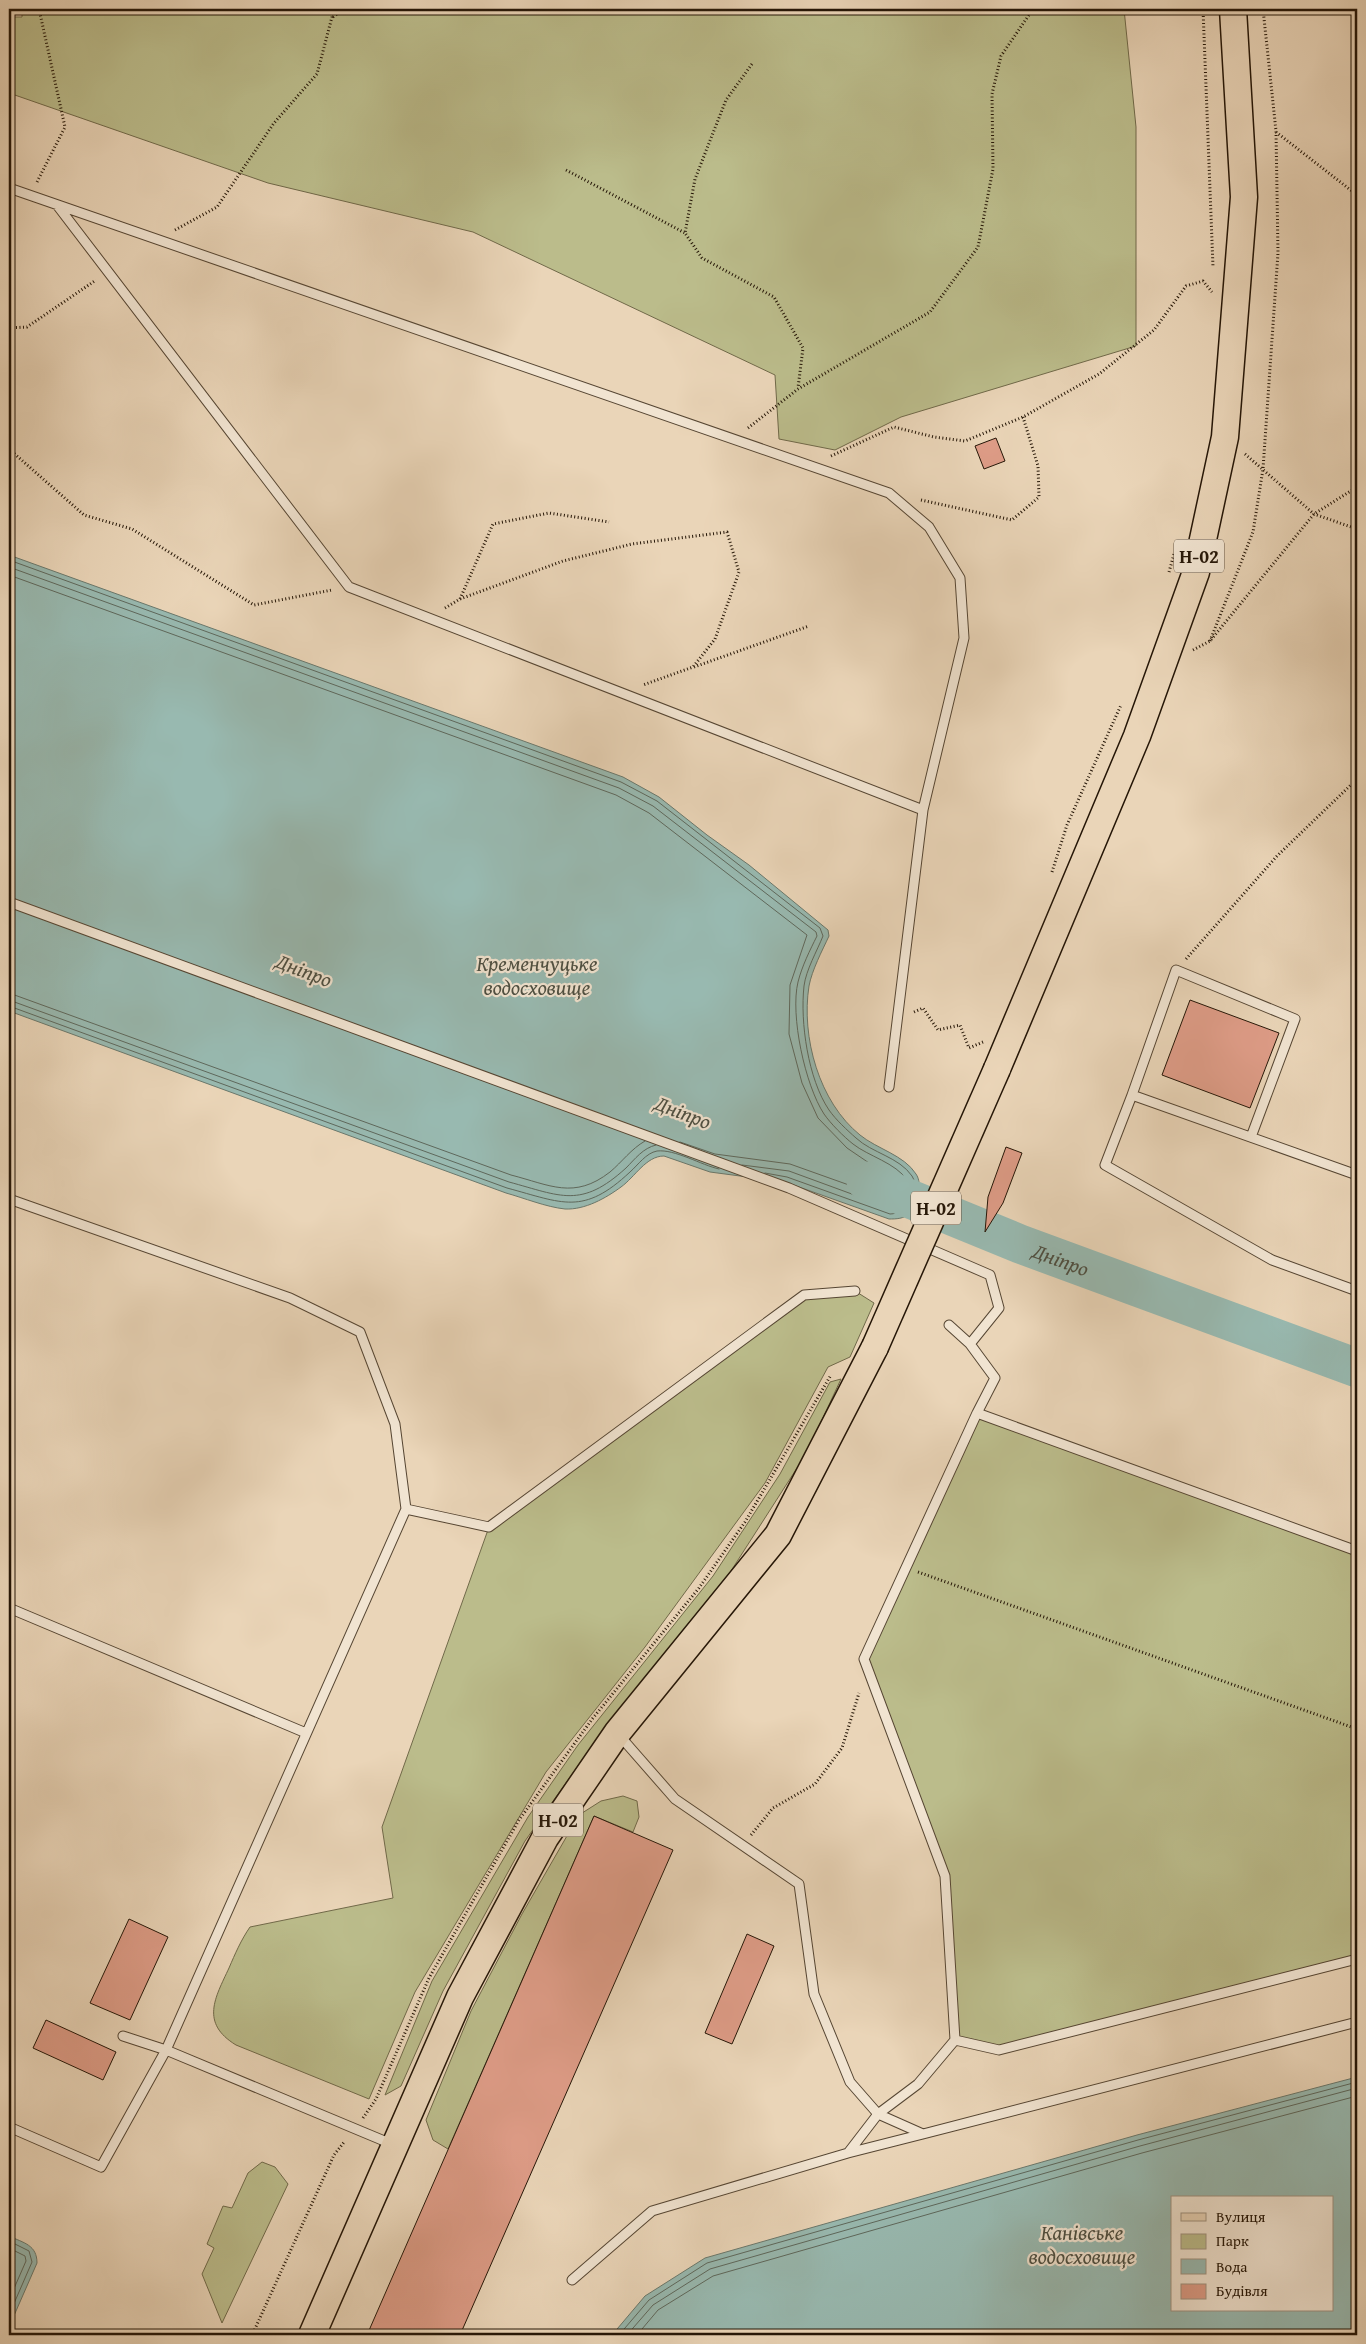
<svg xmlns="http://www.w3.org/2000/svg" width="1366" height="2344" viewBox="0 0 1366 2344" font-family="'Gentium Book Plus',serif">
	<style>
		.green { fill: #bbbc8b; stroke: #706949 }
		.water { fill: #98b9b0; stroke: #6a786c; fill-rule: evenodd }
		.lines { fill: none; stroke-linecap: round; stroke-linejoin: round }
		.shore { stroke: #5e685c; stroke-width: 1 }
		.river { stroke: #98b9b0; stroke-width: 39 }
		.building { fill: #de9c87; stroke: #251607 }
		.service-casing { stroke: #564633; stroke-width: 11 }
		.primary-casing { stroke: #251607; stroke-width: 29 }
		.path { stroke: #251607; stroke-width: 3; stroke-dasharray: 1 2.5; stroke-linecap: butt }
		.service { stroke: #f1e4d1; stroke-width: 9 }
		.primary { stroke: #ead5b8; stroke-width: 26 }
		.primary-bridge-casing { stroke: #251607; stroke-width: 29; stroke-linecap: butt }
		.primary-bridge { stroke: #ead5b8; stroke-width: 26 }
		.labels { text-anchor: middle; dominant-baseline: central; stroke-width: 4.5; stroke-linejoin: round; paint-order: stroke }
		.shield { fill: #f1e4d1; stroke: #625444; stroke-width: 1 }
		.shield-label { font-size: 19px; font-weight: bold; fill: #251607 }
		.water-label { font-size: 21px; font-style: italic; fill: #4d4f42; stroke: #f1e4d1 }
	</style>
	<rect width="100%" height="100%" fill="#ead5b8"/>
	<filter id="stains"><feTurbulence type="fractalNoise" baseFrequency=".004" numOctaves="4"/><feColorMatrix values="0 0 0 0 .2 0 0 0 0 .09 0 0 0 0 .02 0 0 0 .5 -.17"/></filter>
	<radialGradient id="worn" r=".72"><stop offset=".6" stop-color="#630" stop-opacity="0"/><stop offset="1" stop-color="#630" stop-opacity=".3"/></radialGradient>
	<path class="green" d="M22 9H1124L1136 127V346L901 417 835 450 779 439 775 375 473 232 268 183 9 93V17H22Z
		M855 1291 874 1303 850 1357 828 1367 765 1483 645 1647 546 1772 415 1992 369 2099 236 2045C200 2023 215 1998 229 1968 235 1954 241 1940 250 1927L393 1898 382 1827 489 1527 804 1295Z
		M841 1379 806 1454 720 1588 587 1753 525 1841 443 1991 401 2086 385 2095 432 1981 528 1817 578 1745 713 1576 780 1474 830 1382Z
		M977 1413 1357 1551V1959L999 2050 955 2040 945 1876 864 1659Z
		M623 1796 637 1801 639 1817 633 1832 594 1816 448 2149 433 2140 426 2120 471 2011 522 1914 579 1815 601 1801Z
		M262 2162 275 2167 288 2184 222 2323 202 2274 214 2248 207 2244 223 2206 232 2208 248 2173Z"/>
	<path class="water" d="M9 555 623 777 659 797 707 835 749 865 828 930 829 936C822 951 812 970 809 986 801 1037 819 1102 860 1135 877 1149 904 1155 916 1174 923 1184 918 1204 910 1213 904 1219 896 1219 889 1219L785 1182 710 1172 664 1156C646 1156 635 1177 621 1187 606 1198 585 1210 565 1209 546 1207 524 1198 506 1193L9 1011Z
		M1357 2077V2335H612L645 2296 705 2258 1137 2135ZM1172 2198H1332V2310H1172Z
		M9 2236C24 2243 37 2245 37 2263L9 2327Z"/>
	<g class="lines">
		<path class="shore" d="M9 560 621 782 657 801 820 928 823 936C817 951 806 970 804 986 800 1022 808 1079 829 1110 836 1120 847 1130 856 1138 872 1153 899 1157 912 1176 922 1192 906 1214 890 1214L787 1177 765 1173
			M9 567 619 788 653 806 816 932 817 936C810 950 802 966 798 982 790 1015 805 1085 824 1114 831 1124 843 1136 853 1144 868 1156 896 1163 907 1180 911 1188 905 1198 901 1205L890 1208 789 1171 742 1165
			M9 575 616 795 649 813 807 935 790 985 789 1034 802 1083 818 1118 847 1148 900 1184 896 1199 891 1200 790 1164 715 1154 680 1142
			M9 993 511 1175C550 1185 574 1200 610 1172 622 1162 631 1149 645 1141
			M9 1000 509 1182C561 1196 581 1209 626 1168 635 1159 643 1148 656 1145
			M9 1006 507 1188C563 1203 583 1216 630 1172 638 1165 646 1153 657 1151 675 1149 701 1165 719 1169
			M9 2241 29 2251 32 2262 9 2315
			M9 2248 25 2256 26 2261 9 2300
			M619 2335 649 2300 707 2263 1138 2140 1357 2082
			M627 2335 653 2305 710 2269 1140 2146 1357 2088
			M637 2335 658 2310 713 2276 1142 2153 1357 2096"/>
		<path class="river" id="s1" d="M866 1181 1020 1244 1357 1368"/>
	</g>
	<path class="building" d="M996 438 1005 461 984 469 975 446Z
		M1190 1000 1279 1033 1250 1108 1162 1075Z
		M1006 1147 1022 1153 1003 1203 985 1232 988 1197Z
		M594 1816 673 1850 460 2335H367Z
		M129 1919 168 1937 130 2020 90 2003Z
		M747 1934 774 1946 732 2044 705 2033Z
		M46 2020 116 2052 103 2080 33 2048Z"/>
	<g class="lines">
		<defs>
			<path id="service" d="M9 188 889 493 929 527 960 578 964 638 923 810 889 1087
				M57 205 349 587 923 810
				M9 902 789 1188 990 1275 999 1308 970 1344
				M1132 1095 1105 1165 1272 1260 1357 1291
				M1251 1137 1295 1019 1176 970 1132 1095 1357 1175
				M9 1199 290 1298 360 1332 395 1424 406 1509 166 2050 394 2145
				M949 1325 970 1344 995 1378 977 1413
				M406 1509 489 1527 804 1295 855 1291
				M1357 1551 977 1413 864 1659 945 1876 955 2040 999 2050 1357 1959
				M9 1608 306 1733
				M619 1735 675 1799 799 1884 814 1994 850 2082 878 2114 923 2134 1357 2022
				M9 2127 101 2167 166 2050 123 2036
				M848 2153 923 2134
				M572 2280 652 2211 848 2153 878 2114 918 2084 955 2040"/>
			<path id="primary" d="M997 1069 1137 736 1196 572 1225 437 1244 197 1233 9
				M312 2335 460 1997 545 1838 617 1733 778 1535 875 1347"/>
		</defs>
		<use href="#service" class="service-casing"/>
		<use href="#primary" class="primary-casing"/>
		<path class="path" d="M1203 9 1213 267
			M333 17 344 9
			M752 64 726 100 695 179 685 233 702 258 774 297 803 348 798 388
			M1276 132 1357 195
			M566 170 685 233
			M37 182 65 127 39 9
			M175 230 217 207 274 123 317 74 332 17V9
			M9 328 27 327 96 280
			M748 428 798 389 930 312 978 247 993 169 992 94 1001 56 1033 9
			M9 449 84 515 132 529 254 605 332 590
			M1245 454 1314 514 1357 529
			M831 456 894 427 934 437 965 441 1023 417 1099 374 1154 330 1186 286 1203 281 1212 292
			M921 500 1012 520 1039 497 1038 466 1023 417
			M1169 572 1174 554
			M460 599 563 561 632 544 727 532 739 572 715 639 693 667 643 685
			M445 608 460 599 493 524 549 513 609 522
			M1210 641 1253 532 1263 469 1278 253 1276 131 1263 9
			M1193 650 1210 641 1314 514 1357 487
			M694 667 809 626
			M1052 872 1067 825 1121 705
			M1186 959 1277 856 1357 779
			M914 1012 923 1008 938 1030 960 1025 969 1048 983 1042
			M918 1572 1357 1729
			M751 1835 773 1808 815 1784 842 1748 859 1693
			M363 2118 376 2099 429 1978 519 1820 593 1718 699 1588 745 1522 831 1375
			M266 2335 254 2331 334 2155 345 2141"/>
		<use href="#service" class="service"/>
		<use href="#primary" class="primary"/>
		<defs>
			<path id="primary-bridge" d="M875 1347 997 1069"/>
		</defs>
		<use href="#primary-bridge" class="primary-bridge-casing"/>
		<use href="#primary-bridge" class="primary-bridge"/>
	</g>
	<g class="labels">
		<g class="shield">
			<rect x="1174" y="539.5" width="50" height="33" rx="4"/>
			<rect x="911" y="1191.5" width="50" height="33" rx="4"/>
			<rect x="533" y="1803.5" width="50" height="33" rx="4"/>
		</g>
		<g class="shield-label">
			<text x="1199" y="556">Н-02</text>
			<text x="936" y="1208">Н-02</text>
			<text x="558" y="1820">Н-02</text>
		</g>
		<g class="water-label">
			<text x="537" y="963">Кременчуцьке<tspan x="537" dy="24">водосховище</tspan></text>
			<text transform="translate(304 970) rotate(21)">Дніпро</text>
			<text transform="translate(683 1112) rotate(21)">Дніпро</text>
			<text stroke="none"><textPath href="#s1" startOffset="210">Дніпро</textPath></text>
			<text x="1082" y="2232">Канівське<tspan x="1082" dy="24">водосховище</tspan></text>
		</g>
	</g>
	<rect width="1366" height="2344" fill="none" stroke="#ead5b8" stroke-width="30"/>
	<rect x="10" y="10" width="1346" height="2324" fill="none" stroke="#251607" stroke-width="2.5"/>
	<rect x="15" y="15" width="1336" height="2314" fill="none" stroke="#251607"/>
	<rect x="1171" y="2196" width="162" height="115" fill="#f1e4d1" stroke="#9f9280"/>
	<rect x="1181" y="2213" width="25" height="8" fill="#ead5b8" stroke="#9f9280"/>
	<text x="1216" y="2222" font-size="15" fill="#251607">Вулиця</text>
	<rect x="1181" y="2234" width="25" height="15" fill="#bbbc8b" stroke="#9f9280"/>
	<text x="1216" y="2246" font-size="15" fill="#251607">Парк</text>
	<rect x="1181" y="2259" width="25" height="15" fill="#98b9b0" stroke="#9f9280"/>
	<text x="1216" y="2272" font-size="15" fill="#251607">Вода</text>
	<rect x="1181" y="2284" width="25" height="15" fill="#de9c87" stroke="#9f9280"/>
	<text x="1216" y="2296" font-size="15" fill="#251607">Будівля</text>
	<rect width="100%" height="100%" filter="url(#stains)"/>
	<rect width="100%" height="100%" fill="url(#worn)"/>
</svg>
